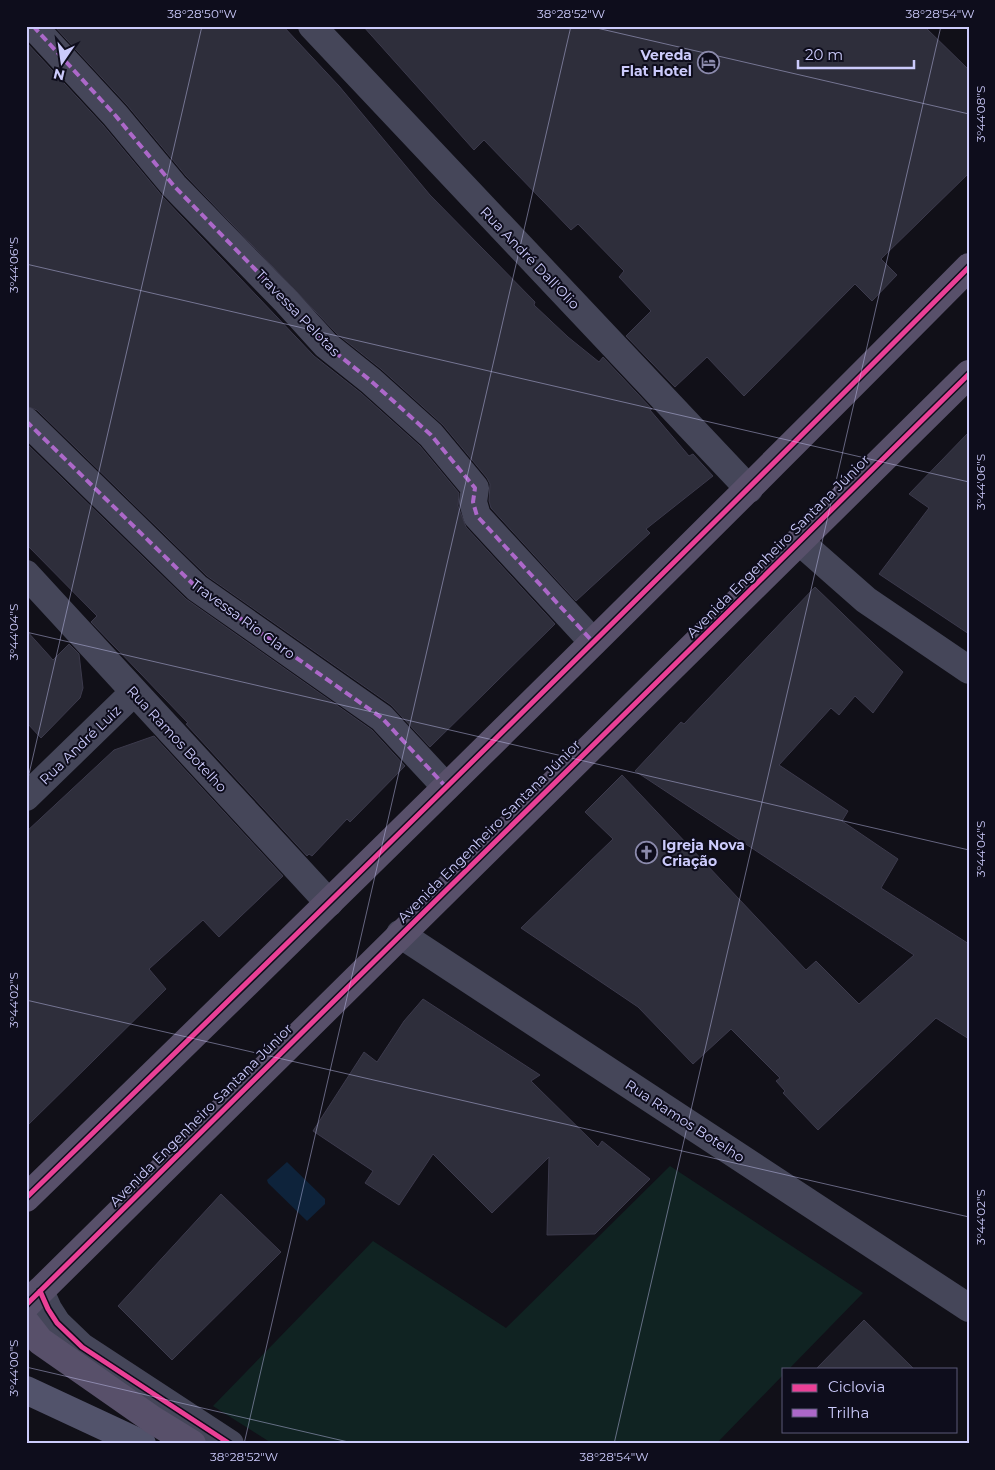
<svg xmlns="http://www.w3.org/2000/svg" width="995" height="1470" viewBox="0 0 995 1470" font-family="Montserrat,sans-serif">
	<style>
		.green { fill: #102322 }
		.water { fill: #0e233b }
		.building { fill: #2e2e3b; stroke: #3c3a4c }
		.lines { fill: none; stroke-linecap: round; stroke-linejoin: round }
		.street { stroke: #454659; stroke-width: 28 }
		.secondary { stroke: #52536b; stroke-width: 28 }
		.primary { stroke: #58506a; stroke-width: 28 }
		.quiet { stroke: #ac68c9; stroke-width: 4; stroke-dasharray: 8 4; stroke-linecap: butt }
		.cycleway-casing { stroke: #0e0d1c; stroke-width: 8 }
		.cycleway { stroke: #ea4096; stroke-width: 5 }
		.ticks { fill: none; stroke: #cccbfc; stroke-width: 1; stroke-opacity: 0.45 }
		.labels { text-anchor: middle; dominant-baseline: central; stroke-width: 4; stroke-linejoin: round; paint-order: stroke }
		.poi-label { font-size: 14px; font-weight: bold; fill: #cccbfc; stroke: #0e0d1c; text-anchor: end }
		.street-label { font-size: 14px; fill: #cccbfc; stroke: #0e0d1c }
		.neatline { fill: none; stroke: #cccbfc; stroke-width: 2 }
		.ticks-label { font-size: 12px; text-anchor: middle; fill: #cccbfc }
	</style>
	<rect width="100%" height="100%" fill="#111018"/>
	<path class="green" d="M670 1166 863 1293 789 1369H784V1374L716 1444H273L213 1406 373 1241 506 1328Z"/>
	<path class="water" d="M287 1162 325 1199V1204L307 1221 268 1183 267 1180Z"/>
	<path class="building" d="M54 26H283L339 86 430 195 535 302 534 305 568 337 599 362 603 357 652 409 650 410 689 456 693 454 713 476 646 529 650 533 576 601 491 508 489 501 490 484 487 478 443 425 381 369 337 334 186 176 127 105Z
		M363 26H924L969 70V173L881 259 897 275 872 301 855 284 744 396 707 357 675 387 626 336 651 311 619 277 624 271 578 224 571 230 484 140 474 150Z
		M26 42 103 125 163 197 314 356 361 393 420 446 459 493 458 506 466 527 555 624 430 747 391 705 207 576 37 410 26 406Z
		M969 432V634L879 574 929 508 909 494Z
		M26 443 186 599 372 730 405 766 350 822 347 819 312 856 309 854 307 856 186 724 188 723 91 622 97 616 26 544Z
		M815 587 903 672 873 713 855 696 839 715 831 708 779 765 848 811 842 821 898 859 881 888 969 944V1039L936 1018 818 1130 783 1093 785 1091 776 1081 780 1078 731 1029 693 1064 638 1007 521 928 613 839 585 812 622 775 806 970 816 961 859 1004 914 955 635 771 681 722 684 724Z
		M26 630 53 660 69 644 79 654 83 688 80 698 41 738 26 722Z
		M154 736 283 876 219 937 203 920 149 969 166 989 26 1127V832L114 750Z
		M423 999 540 1075 531 1081 598 1147 602 1141 650 1179 595 1234 547 1235 549 1157 492 1213 433 1154 399 1205 365 1183 373 1171 313 1131 364 1052 377 1062 404 1021Z
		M221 1194 281 1252 172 1360 118 1306Z
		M864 1320 914 1369H816Z"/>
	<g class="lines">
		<path class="street" d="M33 26 115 115 174 186 287 302 326 345 371 381 431 435 475 488 473 502 477 516 593 642
			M312 26 749 489
			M26 421 197 588 382 718 446 787
			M799 541 866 600 969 670
			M26 574 329 903
			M26 797 133 693
			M400 934 969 1308
			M40 1291 48 1309 57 1323 82 1347 230 1444"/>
		<path class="secondary" d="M26 1390 142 1444"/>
		<path class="primary" d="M26 1198C343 890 658 581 969 267
			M26 1305 969 374
			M26 1323 40 1341 153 1420 192 1444"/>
		<path class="quiet" d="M33 26 115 115 174 186 287 302 326 345 371 381 431 435 475 488 473 502 477 516 593 642
			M26 421 197 588 382 718 446 787"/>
		<defs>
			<path id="cycleway" d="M26 1198C343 890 658 581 969 267
				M40 1291 48 1309 57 1323 82 1347 230 1444
				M26 1305 969 374"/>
		</defs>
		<use href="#cycleway" class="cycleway-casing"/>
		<use href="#cycleway" class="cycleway"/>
	</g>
	<path class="ticks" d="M588 26 969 114M26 264 969 482M26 632 969 850M26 787 202 26M26 1000 969 1217M26 1367 357 1444M244 1444 571 26M614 1444 941 26"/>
	<defs>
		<symbol id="hotel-ring" viewBox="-11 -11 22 22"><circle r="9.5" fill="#0e0d1c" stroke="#8b8aac" stroke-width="1.5"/><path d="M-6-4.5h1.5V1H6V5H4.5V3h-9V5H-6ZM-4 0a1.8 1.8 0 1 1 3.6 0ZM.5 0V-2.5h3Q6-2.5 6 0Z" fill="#8b8aac"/></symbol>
		<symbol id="church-ring" viewBox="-11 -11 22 22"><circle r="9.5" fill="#0e0d1c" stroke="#8b8aac" stroke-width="1.5"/><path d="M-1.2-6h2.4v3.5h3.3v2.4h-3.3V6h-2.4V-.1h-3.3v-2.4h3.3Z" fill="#8b8aac"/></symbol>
	</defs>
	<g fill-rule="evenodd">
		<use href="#hotel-ring" x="696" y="50" width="25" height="25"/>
		<use href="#church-ring" x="634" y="840" width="25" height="25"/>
	</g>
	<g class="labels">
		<g class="poi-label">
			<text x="692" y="55">Vereda<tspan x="692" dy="16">Flat Hotel</tspan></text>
			<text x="662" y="845" text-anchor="start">Igreja Nova<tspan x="662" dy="16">Criação</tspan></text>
		</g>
		<g class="street-label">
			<text transform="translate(530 258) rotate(46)">Rua André Dall'Olio</text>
			<text transform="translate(298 313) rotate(46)">Travessa Pelotas</text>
			<text transform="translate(778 546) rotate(-45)">Avenida Engenheiro Santana Júnior</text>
			<text transform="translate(243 619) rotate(36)">Travessa Rio Claro</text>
			<text transform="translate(177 739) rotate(47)">Rua Ramos Botelho</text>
			<text transform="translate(80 745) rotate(-44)">Rua André Luiz</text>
			<text transform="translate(489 831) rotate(-45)">Avenida Engenheiro Santana Júnior</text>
			<text transform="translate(201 1115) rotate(-45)">Avenida Engenheiro Santana Júnior</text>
			<text transform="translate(685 1121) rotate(33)">Rua Ramos Botelho</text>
		</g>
	</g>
	<rect width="995" height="1470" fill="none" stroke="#0e0d1c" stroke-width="55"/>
	<rect x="782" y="1368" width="175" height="65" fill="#0e0d1c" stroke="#5a5976"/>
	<rect x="792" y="1384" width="25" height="8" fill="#ea4096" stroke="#5a5976"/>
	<text x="828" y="1392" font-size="15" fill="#cccbfc">Ciclovia</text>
	<rect x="792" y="1409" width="25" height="8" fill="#ac68c9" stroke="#5a5976"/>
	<text x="828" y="1418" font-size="15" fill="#cccbfc">Trilha</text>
	<g transform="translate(62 62) rotate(193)" stroke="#0e0d1c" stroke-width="4" paint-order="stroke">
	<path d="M0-4L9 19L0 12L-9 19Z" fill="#cccbfc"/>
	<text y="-8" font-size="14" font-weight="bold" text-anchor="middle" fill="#cccbfc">N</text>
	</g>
	<path d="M798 60v8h116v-8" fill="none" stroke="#cccbfc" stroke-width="2.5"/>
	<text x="805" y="60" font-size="15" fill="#cccbfc" stroke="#0e0d1c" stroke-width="4" paint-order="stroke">20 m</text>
	<rect x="28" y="28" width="940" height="1414" class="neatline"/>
	<g class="ticks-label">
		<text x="202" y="18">38°28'50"W</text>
		<text x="571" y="18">38°28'52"W</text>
		<text x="940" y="18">38°28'54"W</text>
		<text transform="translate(981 114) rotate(-90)" y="4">3°44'08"S</text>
		<text transform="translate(14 265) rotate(-90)" y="4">3°44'06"S</text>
		<text transform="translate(981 482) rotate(-90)" y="4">3°44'06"S</text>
		<text transform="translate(14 632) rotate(-90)" y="4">3°44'04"S</text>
		<text transform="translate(981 849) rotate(-90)" y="4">3°44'04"S</text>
		<text transform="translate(14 1000) rotate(-90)" y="4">3°44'02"S</text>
		<text transform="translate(981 1217) rotate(-90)" y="4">3°44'02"S</text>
		<text transform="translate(14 1368) rotate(-90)" y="4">3°44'00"S</text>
		<text x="244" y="1461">38°28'52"W</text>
		<text x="614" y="1461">38°28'54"W</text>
	</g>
</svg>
